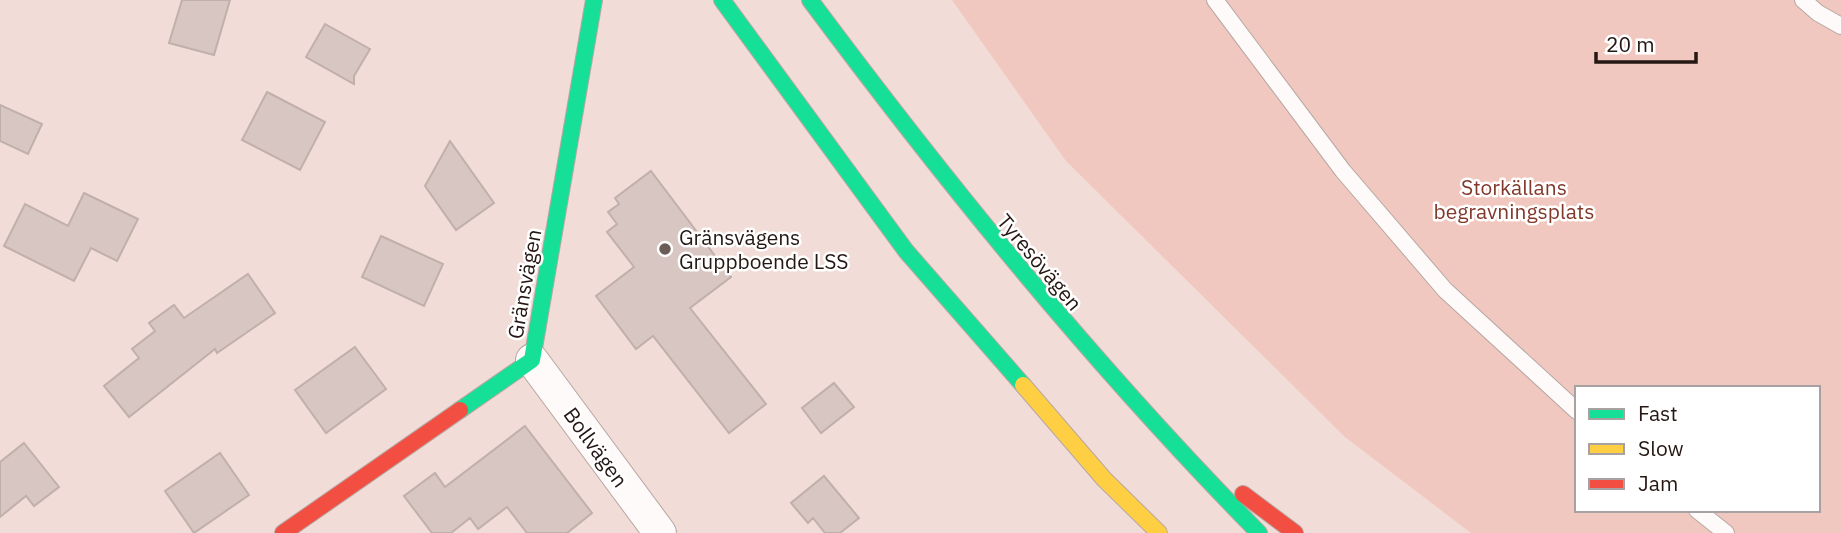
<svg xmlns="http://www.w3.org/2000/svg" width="1841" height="533" viewBox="0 0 1841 533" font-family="'IBM Plex Sans',sans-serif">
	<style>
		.green { fill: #f1c8bf; fill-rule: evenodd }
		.building { fill: #d7c6c2; stroke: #c0afab; stroke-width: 2 }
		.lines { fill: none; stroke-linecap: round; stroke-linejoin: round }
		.lane-casing { stroke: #b7a7a3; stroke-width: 18 }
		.street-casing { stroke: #b7a7a3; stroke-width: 34 }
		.fast-casing { stroke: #b7a7a3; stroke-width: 18 }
		.slow-casing { stroke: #b7a7a3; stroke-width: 18 }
		.jam-casing { stroke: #b7a7a3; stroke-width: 18 }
		.lane { stroke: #fdfaf9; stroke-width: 16 }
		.street { stroke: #fdfaf9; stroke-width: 32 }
		.fast { stroke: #16e098; stroke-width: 16 }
		.slow { stroke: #ffcf43; stroke-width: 16 }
		.jam { stroke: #f24e42; stroke-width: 16 }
		.poi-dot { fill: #6c5c58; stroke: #fff; stroke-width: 2.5 }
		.labels { text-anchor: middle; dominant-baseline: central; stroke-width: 5; stroke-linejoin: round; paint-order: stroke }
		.park-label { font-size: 21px; fill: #81392b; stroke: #fff }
		.poi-label { font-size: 21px; fill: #241714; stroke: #fff; text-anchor: start }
		.street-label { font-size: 21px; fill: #241714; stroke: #fff }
	</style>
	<rect width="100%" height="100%" fill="#f2dcd7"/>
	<path class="green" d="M952 0H1841V533H1471L1345 437 1066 161ZM1577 388H1818V510H1577Z"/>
	<path class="building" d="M182 0H230L214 55 169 43Z
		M325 24 370 49 354 76V84L306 57Z
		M267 92 325 122 300 170 242 140Z
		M0 105 42 124 28 154 0 141Z
		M450 141 494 203 456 230 425 186Z
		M651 171 731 277 690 308 766 404 729 433 653 336 636 349 596 296 634 267 607 232 617 224 608 212 619 204 615 198Z
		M84 193 138 219 117 261 91 248 74 281 4 246 25 204 68 226Z
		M381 236 443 264 424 306 362 277Z
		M248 274 275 313 217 353 215 349 129 417 104 386 139 358 132 349 155 331 149 323 174 305 184 318Z
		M355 347 386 389 326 433 295 390Z
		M834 383 854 407 821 433 802 408Z
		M525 426 592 513 567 533H527L507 507 478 529 470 518 451 533H432L404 496 435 473 445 487Z
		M24 443 59 487 34 506 26 496 0 517V462Z
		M220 453 249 495 194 533 165 491Z
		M824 476 859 518 840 533H825L813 518 808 523 791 503Z"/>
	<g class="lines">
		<defs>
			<path id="lane" d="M1215 0 1343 171 1445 290 1577 411
				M1803 0 1818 13 1841 26
				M1697 510 1726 533"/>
			<path id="street" d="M532 360 660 533"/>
			<path id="fast" d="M722 0 906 251 1023 385
				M810 0C950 188 1095 366 1259 533
				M460 410 532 360 594 0"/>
			<path id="slow" d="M1023 385 1104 479 1159 533"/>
			<path id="jam" d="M1243 494 1295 533
				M283 533 460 410"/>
		</defs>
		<use href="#lane" class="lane-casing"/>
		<use href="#street" class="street-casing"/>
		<use href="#fast" class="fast-casing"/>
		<use href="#slow" class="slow-casing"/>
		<use href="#jam" class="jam-casing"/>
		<use href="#lane" class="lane"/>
		<use href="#street" class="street"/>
		<use href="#fast" class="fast"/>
		<use href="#slow" class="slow"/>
		<use href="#jam" class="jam"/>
	</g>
	<circle class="poi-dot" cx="665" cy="249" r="7"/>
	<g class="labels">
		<g class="park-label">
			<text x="1514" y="187">Storkällans<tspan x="1514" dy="24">begravningsplats</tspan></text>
		</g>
		<g class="poi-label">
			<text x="679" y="237">Gränsvägens<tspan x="679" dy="24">Gruppboende LSS</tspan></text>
		</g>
		<g class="street-label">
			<text transform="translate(1040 262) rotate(50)">Tyresövägen</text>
			<text transform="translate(524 284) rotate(-80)">Gränsvägen</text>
			<text transform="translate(596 447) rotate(54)">Bollvägen</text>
		</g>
	</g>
	<rect x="1575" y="386" width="245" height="126" fill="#ffffff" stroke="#a7a2a1" stroke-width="2"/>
	<rect x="1589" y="409" width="35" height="10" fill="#16e098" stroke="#a7a2a1" stroke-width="2"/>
	<text x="1638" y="421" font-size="21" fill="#241714">Fast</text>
	<rect x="1589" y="444" width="35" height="10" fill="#ffcf43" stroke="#a7a2a1" stroke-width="2"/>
	<text x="1638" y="456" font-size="21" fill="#241714">Slow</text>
	<rect x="1589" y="479" width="35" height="10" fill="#f24e42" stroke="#a7a2a1" stroke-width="2"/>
	<text x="1638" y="491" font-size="21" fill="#241714">Jam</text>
	<path d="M1596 52v10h100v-10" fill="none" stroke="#241714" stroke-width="3.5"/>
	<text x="1606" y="52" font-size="21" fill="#241714" stroke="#ffffff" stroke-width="5" paint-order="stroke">20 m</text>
</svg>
